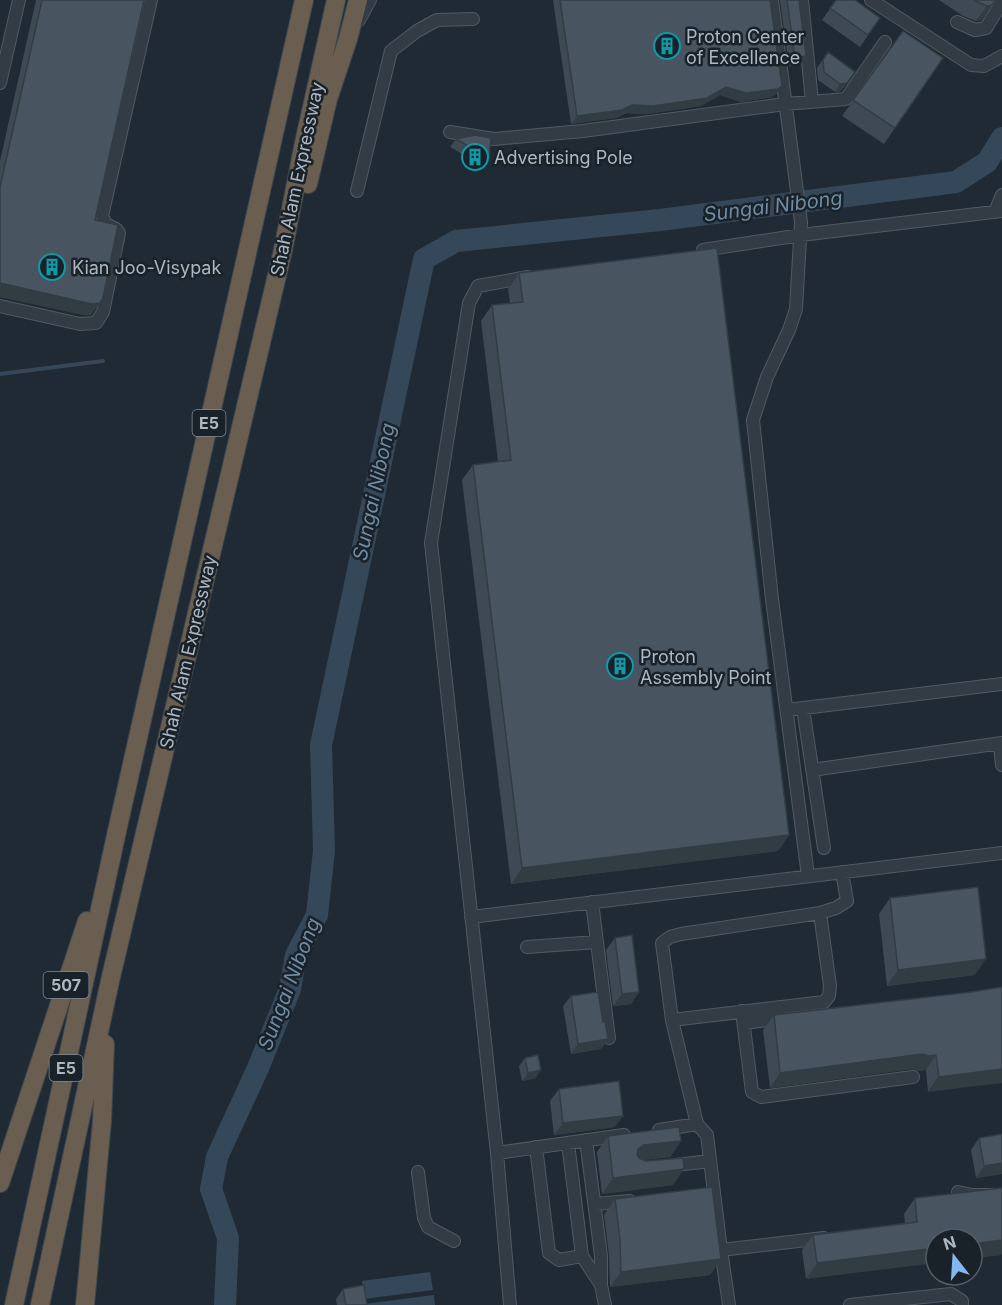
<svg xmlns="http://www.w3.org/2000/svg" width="1002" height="1305" viewBox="0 0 1002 1305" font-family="Inter,sans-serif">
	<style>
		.water { fill: #35485a }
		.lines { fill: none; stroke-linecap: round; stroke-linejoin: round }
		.stream { stroke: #35485a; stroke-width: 4 }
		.river { stroke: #35485a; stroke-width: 22 }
		.minor-casing { stroke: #515a63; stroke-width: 14 }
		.highway-casing { stroke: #3e474f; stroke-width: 20 }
		.minor { stroke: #333c44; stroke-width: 12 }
		.highway { stroke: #6a5e51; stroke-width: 18 }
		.wall { fill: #3e4953 }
		.shaded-wall { fill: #323c43 }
		.building { fill: #485560; stroke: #323c43; stroke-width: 1.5 }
		.labels { text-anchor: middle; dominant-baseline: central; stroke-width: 5; stroke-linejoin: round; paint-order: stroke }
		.shield { fill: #192129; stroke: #818a94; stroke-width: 1.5 }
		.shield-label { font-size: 16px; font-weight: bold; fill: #adb7c2 }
		.poi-label { font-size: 18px; fill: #adb7c2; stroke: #192129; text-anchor: start }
		.street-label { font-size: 18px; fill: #adb7c2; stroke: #192129 }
		.water-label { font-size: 20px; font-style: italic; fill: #708ba4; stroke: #192129 }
	</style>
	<rect width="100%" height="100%" fill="#202a34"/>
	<path class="water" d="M430 1272 433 1290 364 1299 362 1281Z
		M434 1295 435 1305H364V1304Z"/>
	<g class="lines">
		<path class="stream" d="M0 374 103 361"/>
		<path class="river" d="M225 1305 228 1238 211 1189 217 1157 258 1068 290 989 296 955 317 915 324 851 321 745 424 259 456 241 660 220 956 182 987 162 1002 138"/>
		<defs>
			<path id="minor" d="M772 0 801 222 796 309 789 330 767 377 753 420 772 599 808 876
				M802 0 812 102
				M871 0 971 65 984 66 1002 56
				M359 20 370 0
				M957 22 975 30 986 28 1002 2
				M0 83 19 0
				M450 132 494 139 583 131 785 104 846 99 885 42
				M357 191 391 51 417 31 437 20 473 19
				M995 212 1002 195
				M703 250 801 235 1002 211
				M0 306 80 324 96 323 103 312 119 233 116 229 106 224 102 216 151 0
				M803 708 824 848
				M787 710 1002 684
				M1000 744 1002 765
				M812 770 1002 743
				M592 902 609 1038
				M471 917 1002 853
				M527 947 597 942
				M742 1011 752 1092 761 1097 913 1077
				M672 1020 824 1002 829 996 830 986 820 913
				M744 1023 784 1018
				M697 1124 672 1020 662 943 670 937 681 934 820 913 836 908 847 901 842 872
				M659 1130 697 1124 707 1135 721 1250 824 1238
				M586 1140 601 1256V1285L605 1305
				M568 1143 582 1256 601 1285
				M536 1147 549 1253 559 1260 582 1256
				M497 1153 624 1135
				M667 1166 710 1161
				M418 1172 424 1218 428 1227 454 1241
				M958 1192 972 1195H1002
				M595 1204 630 1201
				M721 1250 729 1305
				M510 1305 497 1153 431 543 469 303 478 286 528 277
				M850 1305 951 1294 962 1301V1305"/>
			<path id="highway" d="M308 184 328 99 348 39 358 0
				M0 1183 87 921
				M14 1305 117 831 304 0
				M40 1305 110 981 283 250 304 143 336 0
				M85 1305 102 1121 105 1044"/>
		</defs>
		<use href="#minor" class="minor-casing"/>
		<use href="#highway" class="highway-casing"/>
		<use href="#minor" class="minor"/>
		<use href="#highway" class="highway"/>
	</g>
	<path class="wall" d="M36 0H144L95 220 91 315H84L0 297V161Z
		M553 0H770L782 86 776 94 772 97 741 102 720 95 701 106 647 114 626 113 616 118 571 124Z
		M780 0H799L806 56 800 64 789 66Z
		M836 0 880 18 860 47 822 20Z
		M939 0H995L981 21H976L963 16Z
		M903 31 943 58 884 144 842 116Z
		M828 52 855 72 841 91 835 92 818 80 817 68Z
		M456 139 489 158 483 166 450 147Z
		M519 273 789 835 778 851 511 884 462 480 473 465 498 461 481 321 492 305 510 303 508 289Z
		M890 898 975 975 887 986 879 914Z
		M615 938 639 992 631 1004 613 1006 606 950Z
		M1002 987 928 1092 926 1070 918 1071 912 1069 770 1088 763 1030 774 1015 971 992Z
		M571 996 603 1022 608 1039 601 1049 571 1054 563 1006Z
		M525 1058 536 1078 522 1081 519 1066Z
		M559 1089 615 1127 554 1135 550 1101Z
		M608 1136 681 1141 670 1157 642 1160 645 1161 673 1185 602 1194 597 1152Z
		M979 1138 1002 1174 976 1178 971 1150Z
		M1002 1188V1253L1001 1255 972 1258V1239L806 1279 802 1250 813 1235 905 1223 904 1214 915 1198Z
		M615 1199 721 1259 710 1275 610 1287 609 1255 604 1215Z
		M343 1289 367 1305H337L336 1299Z"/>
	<path class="shaded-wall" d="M992 5 981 21H976L987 6Z
		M806 56 800 64 789 66 795 58Z
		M847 83 841 91 835 92 840 84Z
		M782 86 776 94 772 97 741 102 720 95 701 106 647 114 626 113 616 118 571 124 577 116 726 87Z
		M0 283 100 303 91 315H84L0 297Z
		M789 835 778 851 511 884 522 868Z
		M986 959 975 975 887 986 898 970Z
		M639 992 631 1004 613 1006 622 994Z
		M608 1039 601 1049 571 1054 578 1044Z
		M922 1054 936 1055 926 1070 918 1071 912 1069 770 1088 780 1073Z
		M1002 1069V1083L928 1092 939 1077Z
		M541 1070 536 1078 522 1081 528 1073Z
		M623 1116 615 1127 554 1135 563 1123Z
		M681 1141 670 1157 633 1161 638 1149 644 1145Z
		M1002 1163V1174L976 1178 984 1166Z
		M684 1169 673 1185 602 1194 613 1178Z
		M1002 1240V1253L1001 1255 972 1258V1244Z
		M936 1248V1263L806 1279 817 1263Z
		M721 1259 710 1275 610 1287 621 1272Z"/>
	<path class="building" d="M42 0H144L95 220 118 225 103 298 100 303 92 304 0 283V187Z
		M560 0H770L782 86 778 89 746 93 726 87 707 98 653 106 632 105 622 110 577 116Z
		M787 0H799L806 56 795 58Z
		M836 0H855L880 18 868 35 830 8Z
		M974 0H995L992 5 987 6Z
		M903 31 943 58 895 128 853 100Z
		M828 52 855 72 847 83 840 84 824 72 823 60Z
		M475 135 491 138 489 158 456 139Z
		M717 248 789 835 522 868 473 465 511 460 492 305 523 302 519 273Z
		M978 887 986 959 898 970 890 898Z
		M632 935 639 992 622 994 615 938Z
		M1002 987V1069L939 1077 936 1055 929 1056 922 1054 780 1073 774 1015 971 992Z
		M598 992 603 1022 605 1021 608 1039 578 1044 571 996Z
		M538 1055 541 1070 528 1073 525 1058Z
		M619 1081 623 1116 563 1123 559 1089Z
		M679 1127 681 1141 644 1145 638 1149 637 1155 639 1158 645 1161 683 1158 684 1169 613 1178 608 1136Z
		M1002 1134V1163L984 1166 979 1138Z
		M712 1187 721 1259 621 1272 620 1239 615 1199Z
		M1002 1188V1240L972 1244V1239H936V1248L817 1263 813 1235 917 1222 915 1198Z
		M364 1285 367 1305H346L343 1289Z"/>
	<defs>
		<symbol id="building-ring" viewBox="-11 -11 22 22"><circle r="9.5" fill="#192129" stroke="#0f9aa8" stroke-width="1.5"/><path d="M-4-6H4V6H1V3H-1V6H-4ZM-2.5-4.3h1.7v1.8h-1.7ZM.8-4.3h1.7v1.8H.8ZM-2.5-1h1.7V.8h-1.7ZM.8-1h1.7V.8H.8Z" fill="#0f9aa8"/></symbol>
	</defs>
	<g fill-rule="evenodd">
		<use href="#building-ring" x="652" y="31" width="30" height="30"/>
		<use href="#building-ring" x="460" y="142" width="30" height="30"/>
		<use href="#building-ring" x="37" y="252" width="30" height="30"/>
		<use href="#building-ring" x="605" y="651" width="30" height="30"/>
	</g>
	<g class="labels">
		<g class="shield">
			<rect x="192.5" y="410" width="33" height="26" rx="4.5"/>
			<rect x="43.5" y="972" width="45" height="26" rx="4.5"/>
			<rect x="49.5" y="1055" width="33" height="26" rx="4.5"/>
		</g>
		<g class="shield-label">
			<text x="209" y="423">E5</text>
			<text x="66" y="985">507</text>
			<text x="66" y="1068">E5</text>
		</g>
		<g class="poi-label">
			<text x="686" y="36">Proton Center<tspan x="686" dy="21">of Excellence</tspan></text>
			<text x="494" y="157">Advertising Pole</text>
			<text x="72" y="267">Kian Joo-Visypak</text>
			<text x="640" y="656">Proton<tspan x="640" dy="21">Assembly Point</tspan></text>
		</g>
		<g class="street-label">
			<text transform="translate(297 179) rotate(-78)">Shah Alam Expressway</text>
			<text transform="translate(188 652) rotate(-77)">Shah Alam Expressway</text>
		</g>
		<g class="water-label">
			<text transform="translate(773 206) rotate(-7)">Sungai Nibong</text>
			<text transform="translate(374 492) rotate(-78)">Sungai Nibong</text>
			<text transform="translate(289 984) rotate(-69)">Sungai Nibong</text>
		</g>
	</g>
	<g transform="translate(954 1257) rotate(343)"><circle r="28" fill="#192129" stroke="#545d66" stroke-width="1.5"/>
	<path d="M0-4.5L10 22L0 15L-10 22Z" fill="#84b8f0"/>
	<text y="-9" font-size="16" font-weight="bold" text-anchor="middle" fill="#adb7c2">N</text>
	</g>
</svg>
